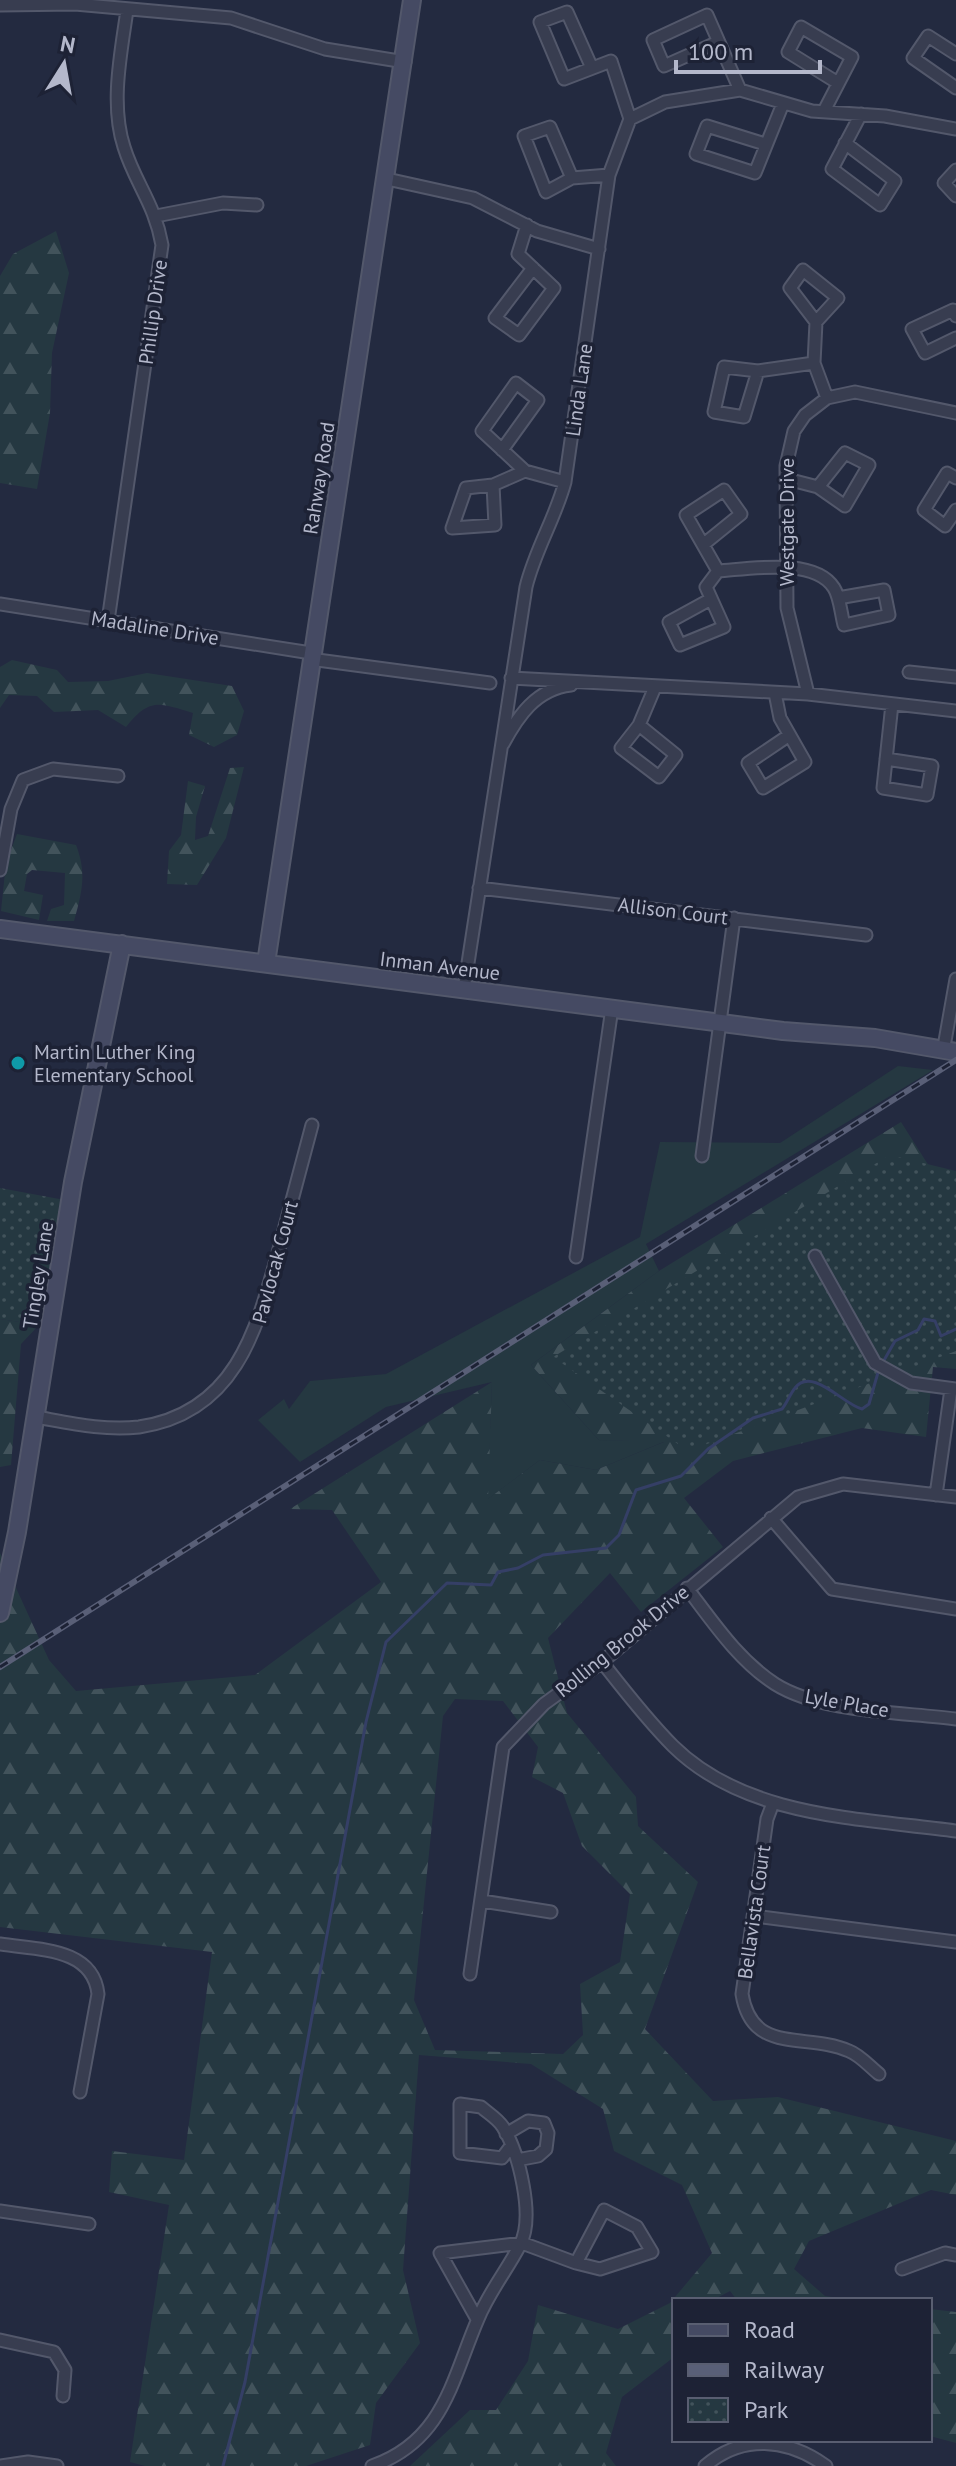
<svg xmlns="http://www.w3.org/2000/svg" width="956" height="2466" viewBox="0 0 956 2466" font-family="'PT Sans',sans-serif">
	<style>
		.green { fill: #253841 }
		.forest { fill: url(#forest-firs); fill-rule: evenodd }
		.park { fill: url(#park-dots) }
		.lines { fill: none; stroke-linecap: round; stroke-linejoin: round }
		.stream { stroke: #353f66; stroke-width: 3 }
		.street-casing { stroke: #53586b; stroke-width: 15 }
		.secondary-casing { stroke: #53586b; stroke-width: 20 }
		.street { stroke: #383d50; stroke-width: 11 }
		.secondary { stroke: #454a63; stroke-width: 16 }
		.rail-casing { stroke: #595f77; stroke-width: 6 }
		.rail { stroke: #1d2235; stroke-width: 3; stroke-dasharray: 9; stroke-linecap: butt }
		.culture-dot { fill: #0f9aa8; stroke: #1d2235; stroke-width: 3 }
		.labels { text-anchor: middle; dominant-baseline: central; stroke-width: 7; stroke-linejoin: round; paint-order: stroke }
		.street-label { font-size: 20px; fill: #b4b8cb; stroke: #1d2235 }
		.poi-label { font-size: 20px; fill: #b4b8cb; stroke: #1d2235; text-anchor: start }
	</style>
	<defs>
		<pattern id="forest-firs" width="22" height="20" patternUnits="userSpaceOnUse" patternTransform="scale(2)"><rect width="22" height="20" fill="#253841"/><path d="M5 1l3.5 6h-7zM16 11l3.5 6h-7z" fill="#42535b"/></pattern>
		<pattern id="park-dots" width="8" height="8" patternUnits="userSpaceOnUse" patternTransform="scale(2)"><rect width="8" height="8" fill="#253841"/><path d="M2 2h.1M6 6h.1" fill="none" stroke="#42535b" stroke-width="1.8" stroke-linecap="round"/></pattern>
	</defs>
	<rect width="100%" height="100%" fill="#232a40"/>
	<path class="green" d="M898 1066 933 1070 646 1244 659 1271 531 1365 599 1440 666 1441 596 1470 540 1460 487 1500 492 1382 386 1407 300 1462 258 1420 284 1399 289 1409 310 1381 386 1374 640 1237 660 1142 780 1143Z"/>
	<path class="forest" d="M56 231 69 273 52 353 50 413 37 489 0 483V276L13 254Z
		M12 660 57 670 68 682 108 681 147 673 232 686 244 711 237 735 214 747 189 735 193 713C159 703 150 697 126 727L98 710 54 712 37 696 9 695 0 708V667Z
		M244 767 226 838 197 885 167 884 169 851 181 835 188 781 205 786 196 817 195 840 208 836 230 768Z
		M17 834 76 845C87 873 82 892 74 921H47L51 909 64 905 65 873 32 870 27 874 24 891 43 895 39 920 1 911 6 863Z
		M901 1122 934 1174 956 1183V1369L933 1367 926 1437 862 1428 733 1461 684 1498 723 1547 641 1612 610 1573 548 1638 567 1713 636 1797 638 1826 698 1882 645 2029 713 2101 778 2097 956 2141V2195L931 2190 809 2241 794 2269 825 2296 854 2300H737L730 2291 713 2300H674V2357L622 2397 606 2453 616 2466H410L470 2410H496L528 2361 538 2305 618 2329 670 2303 712 2253 682 2185 614 2151 603 2109 531 2064 419 2055 403 2270 420 2343 376 2403 370 2445 306 2466H145L130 2462 169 2205 109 2192 112 2151 184 2160 212 1952 0 1927V1553L49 1660 76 1691 255 1675 381 1582 332 1510 290 1509 492 1382 488 1499 540 1460 596 1470 664 1442 599 1440 531 1365 659 1271ZM455 1699 503 1701 538 1747 532 1777 563 1793 582 1846 630 1894 620 1962 580 1984 583 2035 563 2054 435 2050 414 2000 443 1716Z
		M0 1319 39 1325 21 1344 11 1465 0 1467Z
		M930 2309 956 2312V2443L930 2436Z"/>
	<path class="park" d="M890 1155 956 1171V1351L688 1451 553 1357Z
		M0 1188 70 1201 39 1325 0 1319Z"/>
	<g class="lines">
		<path class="stream" d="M883 1362 895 1341 918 1330 924 1319 935 1321 941 1336 956 1329
			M223 2466 245 2382 366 1722 386 1642 447 1583 491 1585 498 1572 518 1568 543 1555 606 1548 619 1535 636 1490 681 1476 708 1449 753 1418 782 1409C787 1403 790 1394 795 1388 812 1366 844 1405 862 1409L869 1404 879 1369"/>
		<defs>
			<path id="street" d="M0 5 75 4 231 18 325 49 405 62
				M718 42 664 66 653 40 707 15 740 90
				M956 54 928 36 913 58 956 88
				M592 68 567 12 540 22 564 79 611 61 630 119
				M824 111 852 57 801 27 788 52 838 83
				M845 143 895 181 880 205 832 169 861 114
				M765 144 707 126 696 154 755 173 782 106
				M956 170 944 183 956 196
				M572 178 546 192 524 136 550 127 572 178 609 175
				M387 179 473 198 537 231 599 249
				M156 216 223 203 257 205
				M527 225 518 254 554 288 519 335 495 318 533 268
				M956 316 953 310 912 329 925 353 956 338
				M814 363 816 322 790 288 803 270 838 298 816 322
				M758 371 744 417 714 412 724 367 758 371 814 363 827 398
				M502 450 538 400 516 383 482 431 525 471 565 482
				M956 478 947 473 924 510 945 526 956 510
				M787 479 818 487 845 506 869 465 845 453 818 487
				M493 485 466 488 452 528 495 525 493 485 525 471
				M704 544 741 514 724 490 686 515 718 571C749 569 815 557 834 588 840 597 841 614 844 625L889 615 884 590 838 598
				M711 599 669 622 680 645 724 627 706 587 718 571
				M0 604 311 653
				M108 621 162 245C155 204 135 183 124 147 110 104 121 53 127 10
				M310 659 490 683
				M909 672 956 677
				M511 678 808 694 956 711
				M775 693 780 718 805 762 763 788 748 763 788 736
				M808 694 787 608 786 466 794 431 805 415 827 398 855 392 956 413
				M639 725 676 755 659 777 621 748 639 725 655 687
				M503 744C518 716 536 689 571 685
				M886 759 932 766 927 795 883 788 892 704
				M0 870 11 809 23 780 53 769 118 776
				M479 888 866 935
				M464 989 526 587C535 550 555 519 565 482L609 175 630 119 665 102 740 90 812 111 885 116 956 129
				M945 1041 956 979
				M702 1156 734 918
				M815 1256 875 1363 911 1383 956 1389
				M576 1257 612 1008
				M36 1417C70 1423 104 1431 139 1427 236 1413 257 1329 279 1249 290 1207 301 1166 312 1125
				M936 1495 951 1389
				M771 1518 832 1589 956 1609
				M687 1588C713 1622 738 1660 775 1684 821 1713 902 1712 956 1719
				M602 1662C624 1690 647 1720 673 1746 746 1818 861 1818 956 1831
				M773 1803 767 1819 742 1994C752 2056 807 2032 849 2051 860 2055 870 2067 879 2074
				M482 1901 551 1912
				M754 1916 956 1942
				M0 1944C37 1950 93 1947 98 1994L80 2092
				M470 1974 503 1747 544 1704 602 1662 798 1497 843 1484 956 1497
				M506 2134 528 2121 544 2123 548 2133 546 2149 538 2156 517 2160
				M604 2210 637 2227 652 2252 600 2269 576 2263Z
				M0 2211 89 2224
				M902 2269 945 2253 956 2255
				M477 2319 440 2253 522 2243 576 2263
				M0 2340 54 2352 65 2370 63 2396
				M1 2466 28 2462 57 2466
				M372 2466C444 2441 452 2379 478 2319 489 2292 507 2270 520 2245 535 2217 519 2153 503 2127 498 2119 488 2113 481 2107L460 2104V2153L502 2158 511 2146
				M705 2466C742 2434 787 2438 826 2466"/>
			<path id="secondary" d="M0 929 783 1031 875 1038 956 1052
				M266 963 412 0
				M0 1613 17 1532 73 1182 122 944"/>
		</defs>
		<use href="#street" class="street-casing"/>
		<use href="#secondary" class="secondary-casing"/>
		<use href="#street" class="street"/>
		<use href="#secondary" class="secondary"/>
		<defs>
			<path id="rail" d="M0 1667 956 1060"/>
		</defs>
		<use href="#rail" class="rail-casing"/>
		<use href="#rail" class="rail"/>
	</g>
	<circle class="culture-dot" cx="18" cy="1063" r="8"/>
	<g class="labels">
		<g class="street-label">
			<text transform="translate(153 312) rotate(-82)">Phillip Drive</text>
			<text transform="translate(579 390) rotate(-82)">Linda Lane</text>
			<text transform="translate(319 478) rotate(-81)">Rahway Road</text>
			<text transform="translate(787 522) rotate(-90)">Westgate Drive</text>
			<text transform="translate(155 628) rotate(9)">Madaline Drive</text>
			<text transform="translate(673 911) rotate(7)">Allison Court</text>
			<text transform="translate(440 966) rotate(7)">Inman Avenue</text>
			<text transform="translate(275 1262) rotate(-75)">Pavlocak Court</text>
			<text transform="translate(38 1275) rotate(-81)">Tingley Lane</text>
			<text transform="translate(622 1641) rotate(-39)">Rolling Brook Drive</text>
			<text transform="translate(847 1703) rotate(10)">Lyle Place</text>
			<text transform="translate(754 1912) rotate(-82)">Bellavista Court</text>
		</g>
		<g class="poi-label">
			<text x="34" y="1052">Martin Luther King<tspan x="34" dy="23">Elementary School</tspan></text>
		</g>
	</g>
	<rect x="672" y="2298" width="260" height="144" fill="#1d2235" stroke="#595e71" stroke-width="2"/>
	<rect x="688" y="2324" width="40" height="12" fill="#454a63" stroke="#595e71" stroke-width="2"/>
	<text x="744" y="2338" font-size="24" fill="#b4b8cb">Road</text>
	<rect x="688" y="2364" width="40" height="12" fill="#595f77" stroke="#595e71" stroke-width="2"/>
	<text x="744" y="2378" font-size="24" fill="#b4b8cb">Railway</text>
	<rect x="688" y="2398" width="40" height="24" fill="url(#park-dots)" stroke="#595e71" stroke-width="2"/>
	<text x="744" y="2418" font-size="24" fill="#b4b8cb">Park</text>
	<g transform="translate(64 64) rotate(11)" stroke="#1d2235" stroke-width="6" paint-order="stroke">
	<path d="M0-6L14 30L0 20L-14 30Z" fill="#b4b8cb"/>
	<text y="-12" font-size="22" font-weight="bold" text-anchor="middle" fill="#b4b8cb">N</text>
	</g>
	<path d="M676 60v12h144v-12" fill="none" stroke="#b4b8cb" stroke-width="4"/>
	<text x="688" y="60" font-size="24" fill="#b4b8cb" stroke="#1d2235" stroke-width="6" paint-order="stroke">100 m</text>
</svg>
